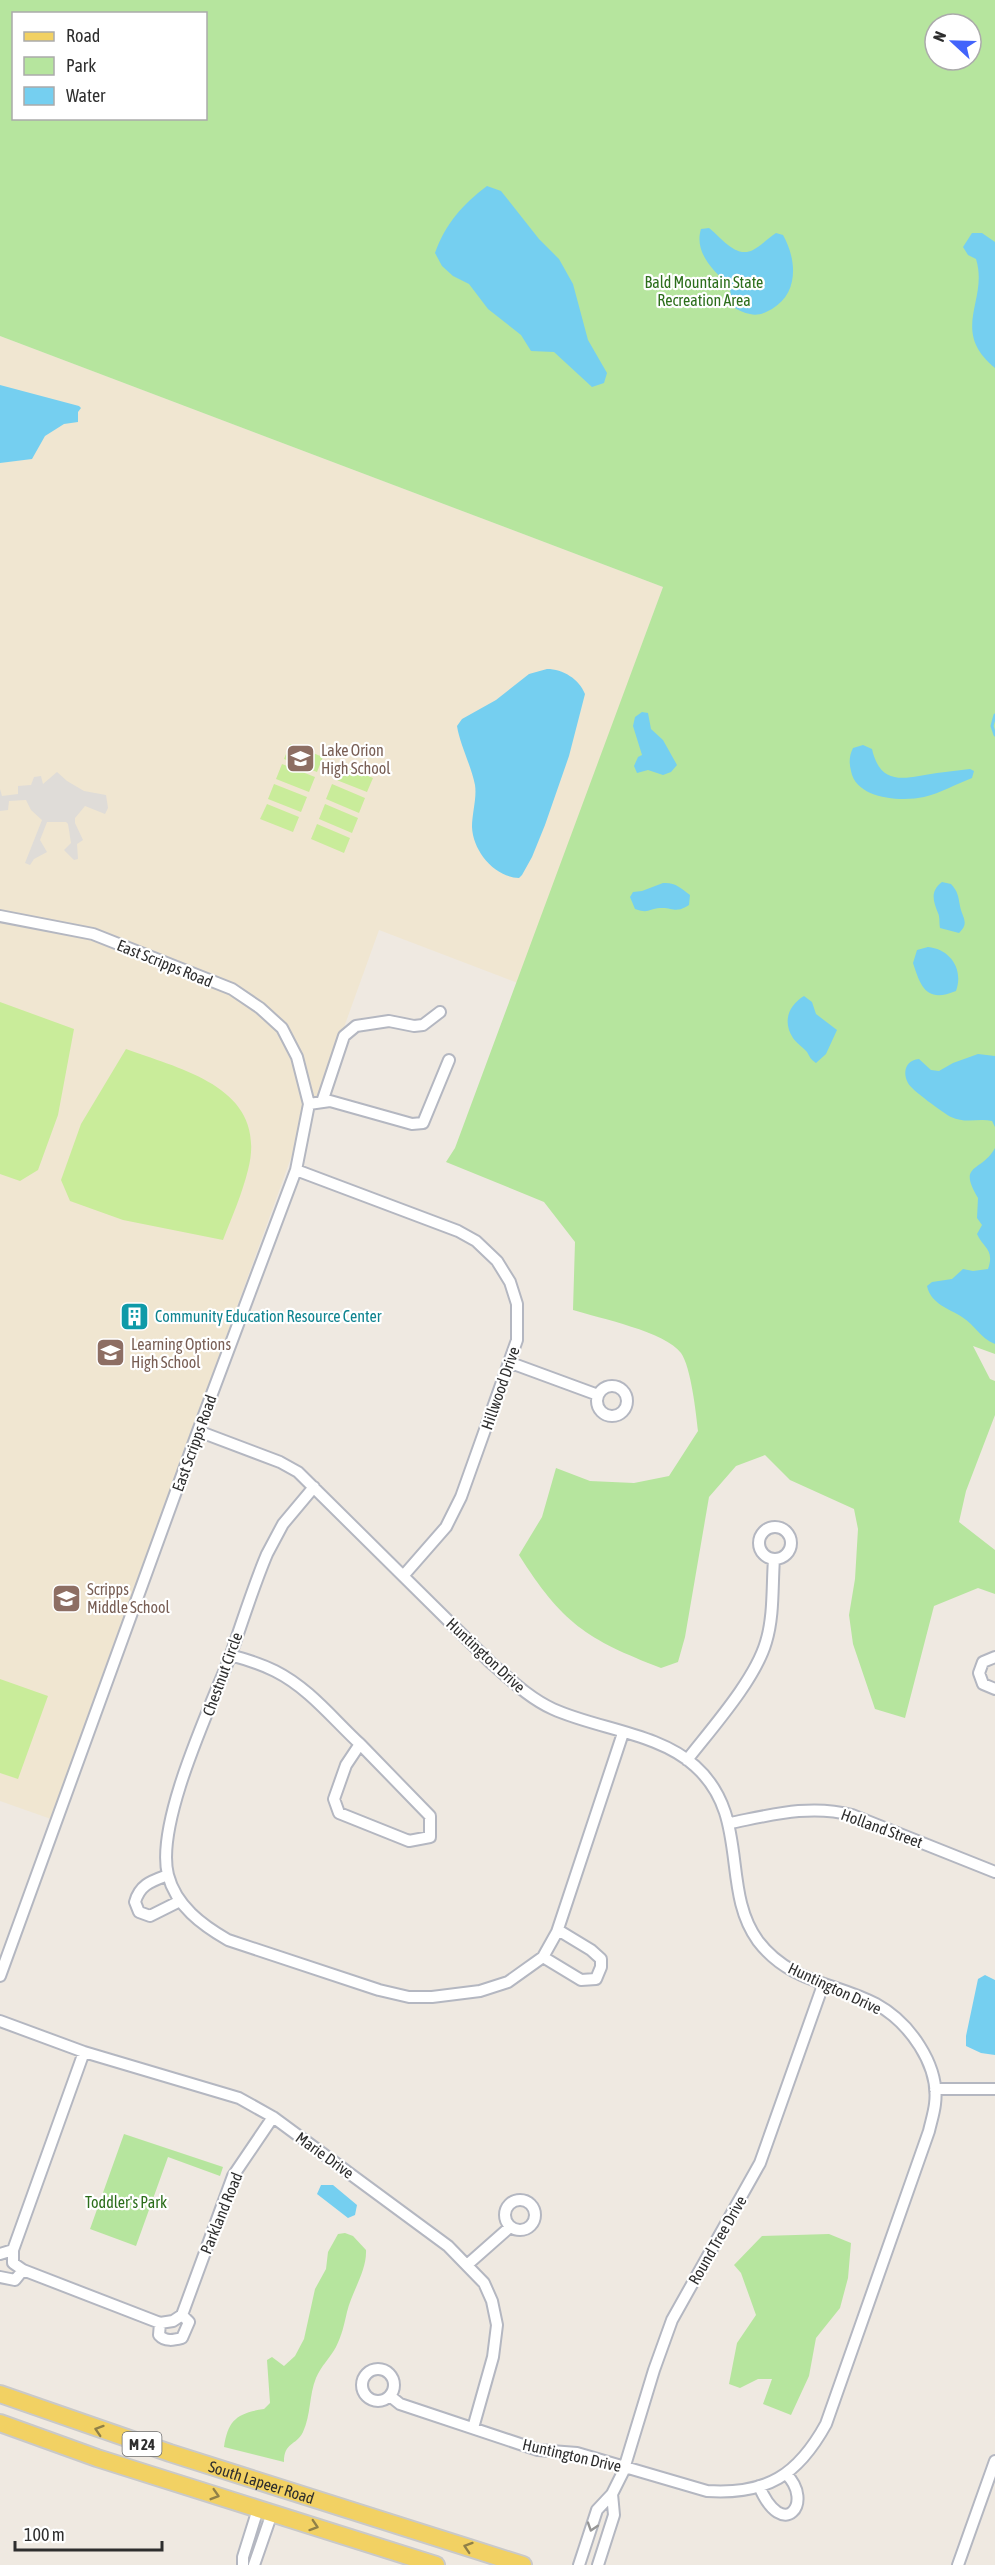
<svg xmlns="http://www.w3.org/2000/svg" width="995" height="2565" viewBox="0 0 995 2565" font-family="'Asap Condensed',sans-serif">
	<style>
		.education { fill: #f0e6d1 }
		.green { fill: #b6e59e; fill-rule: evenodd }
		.pitch { fill: #c9ec9a }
		.plaza { fill: #dfdcd8 }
		.water { fill: #75cff0 }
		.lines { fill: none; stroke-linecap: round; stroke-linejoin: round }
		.stream { stroke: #75cff0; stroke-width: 3 }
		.minor-casing { stroke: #b4b7c1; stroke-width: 14 }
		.primary-casing { stroke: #c9c9c9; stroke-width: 20 }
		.minor { stroke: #fff; stroke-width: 10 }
		.primary { stroke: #f2d163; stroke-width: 16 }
		.oneway { stroke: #908048 }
		.oneway2 { stroke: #969696 }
		.labels { text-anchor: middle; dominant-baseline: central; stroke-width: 4.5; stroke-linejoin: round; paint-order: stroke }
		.shield { fill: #fff; stroke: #6d6d6d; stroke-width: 1.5 }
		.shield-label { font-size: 15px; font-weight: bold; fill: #2e2e2e }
		.park-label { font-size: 16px; fill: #2c6e1b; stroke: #fff }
		.education-label { font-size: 16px; fill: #785e54; stroke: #fff; text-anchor: start }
		.street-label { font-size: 16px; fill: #2e2e2e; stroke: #fff }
		.culture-label { font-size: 16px; fill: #0d838f; stroke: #fff; text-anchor: start }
	</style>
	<rect width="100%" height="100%" fill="#efe9e1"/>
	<path class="education" d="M0 336 663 587 518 983 379 930 320 1094 300 1133 51 1819 0 1801Z"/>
	<path class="green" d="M0 0H995V1354L973 1346 990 1379 995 1381V1415L966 1491 959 1522 995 1550V1594L978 1588 934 1606 905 1718 875 1709 853 1644 849 1615 855 1579 858 1529 854 1509 790 1480 765 1455 736 1466 709 1497 685 1637 678 1662 661 1668C586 1639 562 1623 519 1555L542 1517 556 1468 590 1481 634 1483 669 1476 698 1431C696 1413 691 1367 681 1353 666 1332 599 1318 573 1310L575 1242 544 1202 446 1162 455 1148 663 587 0 336ZM14 14H206V118H14ZM935 24H971V60H935Z
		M124 2134 223 2167 220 2176 168 2157 136 2246 90 2229Z
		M345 2233 353 2236 366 2250C367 2271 352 2291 347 2312 344 2325 342 2335 336 2347 330 2358 321 2366 316 2378 309 2395 311 2415 303 2432 296 2446 284 2442 284 2462L224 2447C228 2420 237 2413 264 2409L270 2403 267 2360 272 2357 284 2366 295 2356 304 2339 315 2289 326 2269 328 2252 338 2234Z
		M829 2234 851 2243 848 2278 840 2308 816 2338 809 2376 791 2415 763 2404 772 2379H758L740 2388 729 2384 737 2343 756 2315 741 2273 734 2265 762 2236Z"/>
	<path class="pitch" d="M290 744 323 757 317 772 284 759Z
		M282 764 315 777 309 792 276 779Z
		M340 764 373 778 367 792 334 779Z
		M274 784 307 797 301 812 268 799Z
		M332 784 365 798 359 813 326 799Z
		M267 804 299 817 293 832 260 819Z
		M325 804 358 818 352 833 319 819Z
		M317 824 350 838 344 853 311 839Z
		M0 1002 74 1029 58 1115 38 1170 20 1181 0 1174Z
		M126 1049C183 1070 269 1088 248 1170 242 1194 232 1217 223 1240L123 1220 70 1201 61 1180 81 1124Z
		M0 1679 48 1696 18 1779 0 1773Z"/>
	<path class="plaza" d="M57 772 67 781 84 791 106 795 108 808 105 814 85 806 75 818V823L83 840 77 844 78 859 74 860 64 850 71 843 68 824 66 822H47L40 840 47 852 34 859 30 865 25 863 42 820 31 810 26 800 9 801 8 810 0 811V789L2 796 18 794V786L31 785 34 777 41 776 43 784Z"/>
	<path class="water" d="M487 186 501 191 539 239 559 259 573 284 588 340 607 373 604 383 592 387 554 352 531 351 521 335 488 309 469 284 453 276 442 266 435 253C446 223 462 205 487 186Z
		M709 228C721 237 736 259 753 250 761 246 768 238 776 233L783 235C797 260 799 293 772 309 765 313 758 316 750 314 744 313 738 310 733 307L729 284C712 271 694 251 701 229Z
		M972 233H982L995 242V368C949 330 989 301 976 259L968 255 963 247Z
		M0 385 79 406 81 408 78 412V422L64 424 45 436 32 459 0 463Z
		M547 669C563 669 579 679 585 694L569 756 545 825 532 857 522 875 519 878C494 877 473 851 472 827 472 813 477 798 475 785 471 765 460 745 457 726L462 719 496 700 529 674Z
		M642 712 648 713 651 729 663 740 677 765 671 772 663 775 648 770 637 773 634 766 638 757 642 755 633 726 635 717Z
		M863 745 872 749C881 789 908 777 937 773 948 772 959 770 970 769L974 771 972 778C956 784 941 793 924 797 901 802 856 799 851 771 849 763 849 756 853 748Z
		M942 882 951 884C958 892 958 895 960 906 962 917 970 923 959 933L940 928C939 922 940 917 938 913 933 901 930 891 942 882Z
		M663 883C675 882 681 888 690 895L689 905C675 914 673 907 660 908 648 909 649 914 635 909L630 897 633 892 642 891Z
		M928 947C950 949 964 969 956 991 927 1003 921 988 913 963L917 950Z
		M804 996 812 1002 816 1014 837 1030 826 1054 816 1063C810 1059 810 1057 807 1052 803 1047 796 1043 793 1038 782 1021 789 1005 804 996Z
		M978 1054 995 1056V1127L992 1121C978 1118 966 1124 951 1117 945 1114 910 1089 908 1083 902 1072 906 1060 919 1059L931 1070 939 1071 953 1063Z
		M995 1148V1344C980 1338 975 1325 962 1317 948 1308 931 1304 927 1286L932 1282 952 1279 963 1269 973 1271 988 1269C995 1249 983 1248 977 1234L982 1225 977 1218 978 1198C957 1163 981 1173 995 1148Z
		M985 1975 995 1980V2055L981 2053 966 2046V2036L978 1979Z
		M321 2185H333L357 2205 355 2215 348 2218 317 2194Z"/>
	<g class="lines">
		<path class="stream" d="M995 715 992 726 995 735"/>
		<defs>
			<path id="minor" d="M0 916 93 934 232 989 260 1008 282 1028 297 1057 309 1104 296 1170 198 1431 0 1976
				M322 1102 344 1036 356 1026 389 1021 414 1026 423 1025 440 1012
				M309 1104 330 1101 412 1124 423 1123 449 1060
				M296 1170 458 1231 476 1241 497 1261 510 1282 517 1304V1340L461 1497 446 1527 404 1575
				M511 1363 598 1395
				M597 1401a15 15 0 1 1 30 0a15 15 0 1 1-30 0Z
				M198 1431 280 1462 298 1472 491 1663C511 1680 529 1698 553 1709 597 1729 659 1733 695 1766 751 1816 720 1889 758 1941 790 1983 834 1982 876 2004 909 2022 940 2065 935 2104 934 2113 931 2122 929 2131L826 2424C798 2475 767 2495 707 2491L577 2453 538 2450 400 2404 390 2396
				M314 1487 283 1524 267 1554C253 1587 242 1623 230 1657 210 1708 155 1824 168 1875 176 1906 202 1925 228 1940L379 1990 409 1997H432L480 1991 508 1982 543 1957 557 1932 623 1733
				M759 1543a16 16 0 1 1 32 0a16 16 0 1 1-32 0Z
				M230 1655C245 1659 261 1664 275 1671 309 1688 333 1719 360 1744L346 1765 334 1799 339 1813 409 1841 430 1837V1816L360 1744
				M995 1657 983 1662 979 1673 983 1684 995 1689
				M687 1760C712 1728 755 1680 766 1642 774 1616 772 1586 774 1559
				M730 1823C771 1815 810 1804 852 1815L995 1872
				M168 1875C152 1881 140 1884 135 1902L139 1912 150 1916 180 1901
				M543 1957 581 1980 596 1979 601 1967V1959L591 1950 558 1930
				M0 2021 84 2052 239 2098 273 2117 448 2246 484 2283 492 2301 497 2325 493 2357 473 2428
				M84 2052 13 2250V2263L23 2270 160 2323 173 2321 182 2315 233 2176 273 2117
				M935 2089H995
				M505 2215a15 15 0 1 1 30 0a15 15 0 1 1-30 0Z
				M0 2254 13 2250
				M467 2265 510 2227
				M0 2277 15 2280 23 2270
				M160 2323 159 2335C165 2342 174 2340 182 2338L189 2322 182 2315
				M362 2385a16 16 0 1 1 32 0a16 16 0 1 1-32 0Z
				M759 2486C783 2543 815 2502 786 2474
				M243 2565V2557L258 2509
				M254 2565 272 2513
				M579 2565 597 2510 612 2494 623 2472 654 2370 672 2320 760 2163 823 1985
				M598 2565 614 2515 612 2494
				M958 2565 995 2461"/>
			<g id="primary">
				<path id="s1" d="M0 2394 170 2453 523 2565"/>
				<path d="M0 2423 97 2458 436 2565"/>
			</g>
		</defs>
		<use href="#minor" class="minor-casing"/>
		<use href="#primary" class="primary-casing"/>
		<use href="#minor" class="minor"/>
		<use href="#primary" class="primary"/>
	</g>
	<defs><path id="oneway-chevron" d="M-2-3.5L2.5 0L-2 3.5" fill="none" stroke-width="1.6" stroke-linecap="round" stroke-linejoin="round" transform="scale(1.5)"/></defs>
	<g class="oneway">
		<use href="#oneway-chevron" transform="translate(99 2430) rotate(-162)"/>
		<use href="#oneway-chevron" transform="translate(215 2495) rotate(17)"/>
		<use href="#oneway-chevron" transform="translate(314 2526) rotate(18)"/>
		<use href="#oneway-chevron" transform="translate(468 2547) rotate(-162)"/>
	</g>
	<use class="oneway2" href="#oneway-chevron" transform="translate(592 2527) rotate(108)"/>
	<defs>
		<symbol id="school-square" viewBox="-11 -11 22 22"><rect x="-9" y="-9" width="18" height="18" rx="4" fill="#8d6e63" stroke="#fff"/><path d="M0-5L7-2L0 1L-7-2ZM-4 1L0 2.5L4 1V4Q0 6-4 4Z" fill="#fff"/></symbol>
		<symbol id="building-square" viewBox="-11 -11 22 22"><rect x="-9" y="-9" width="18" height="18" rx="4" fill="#0f9aa8" stroke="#fff"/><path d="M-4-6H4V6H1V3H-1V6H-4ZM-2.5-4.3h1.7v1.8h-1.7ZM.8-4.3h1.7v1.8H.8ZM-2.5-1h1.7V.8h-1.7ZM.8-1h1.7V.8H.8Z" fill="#fff"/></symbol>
	</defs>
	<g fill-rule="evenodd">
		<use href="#school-square" x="284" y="742" width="33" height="33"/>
		<use href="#building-square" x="118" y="1300" width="33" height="33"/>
		<use href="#school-square" x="94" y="1336" width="33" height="33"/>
		<use href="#school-square" x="50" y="1582" width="33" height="33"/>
	</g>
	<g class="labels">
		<rect class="shield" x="122.5" y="2432" width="39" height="24" rx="4.5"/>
		<g class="shield-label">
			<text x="142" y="2444">M 24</text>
		</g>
		<g class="park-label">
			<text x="704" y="282">Bald Mountain State<tspan x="704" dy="18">Recreation Area</tspan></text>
			<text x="126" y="2202">Toddler's Park</text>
		</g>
		<g class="education-label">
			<text x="321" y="750">Lake Orion<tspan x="321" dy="18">High School</tspan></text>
			<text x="131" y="1344">Learning Options<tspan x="131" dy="18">High School</tspan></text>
			<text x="87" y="1589">Scripps<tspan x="87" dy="18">Middle School</tspan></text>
		</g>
		<g class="street-label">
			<text transform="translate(165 963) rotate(22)">East Scripps Road</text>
			<text transform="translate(500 1388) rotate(-71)">Hillwood Drive</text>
			<text transform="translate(194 1443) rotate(-70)">East Scripps Road</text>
			<text transform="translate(486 1655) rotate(43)">Huntington Drive</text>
			<text transform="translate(222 1674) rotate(-70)">Chestnut Circle</text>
			<text transform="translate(882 1828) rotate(20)">Holland Street</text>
			<text transform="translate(835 1988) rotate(25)">Huntington Drive</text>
			<text transform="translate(325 2155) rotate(36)">Marie Drive</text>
			<text transform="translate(221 2213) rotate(-68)">Parkland Road</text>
			<text transform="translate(717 2240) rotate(-60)">Round Tree Drive</text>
			<text transform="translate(572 2455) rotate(13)">Huntington Drive</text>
			<text stroke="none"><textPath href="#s1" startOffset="276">South Lapeer Road</textPath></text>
		</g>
		<g class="culture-label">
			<text x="155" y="1316">Community Education Resource Center</text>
		</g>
	</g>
	<rect x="12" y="12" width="195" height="108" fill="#ffffff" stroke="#ababab" stroke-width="1.5"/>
	<rect x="24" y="32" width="30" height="9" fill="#f2d163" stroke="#ababab" stroke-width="1.5"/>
	<text x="66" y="42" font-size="18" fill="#2e2e2e">Road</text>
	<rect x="24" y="57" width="30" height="18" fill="#b6e59e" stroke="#ababab" stroke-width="1.5"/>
	<text x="66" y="72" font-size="18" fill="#2e2e2e">Park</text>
	<rect x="24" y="87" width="30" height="18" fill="#75cff0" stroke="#ababab" stroke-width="1.5"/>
	<text x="66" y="102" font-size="18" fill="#2e2e2e">Water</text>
	<g transform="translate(953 42) rotate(292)"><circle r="28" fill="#ffffff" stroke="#ababab" stroke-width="1.5"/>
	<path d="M0-4.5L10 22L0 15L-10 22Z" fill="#4264fb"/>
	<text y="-9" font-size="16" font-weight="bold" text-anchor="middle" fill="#2e2e2e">N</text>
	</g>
	<path d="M15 2541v9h147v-9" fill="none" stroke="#2e2e2e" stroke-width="3"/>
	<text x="24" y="2541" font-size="18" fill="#2e2e2e" stroke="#ffffff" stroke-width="4.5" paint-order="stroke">100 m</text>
</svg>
